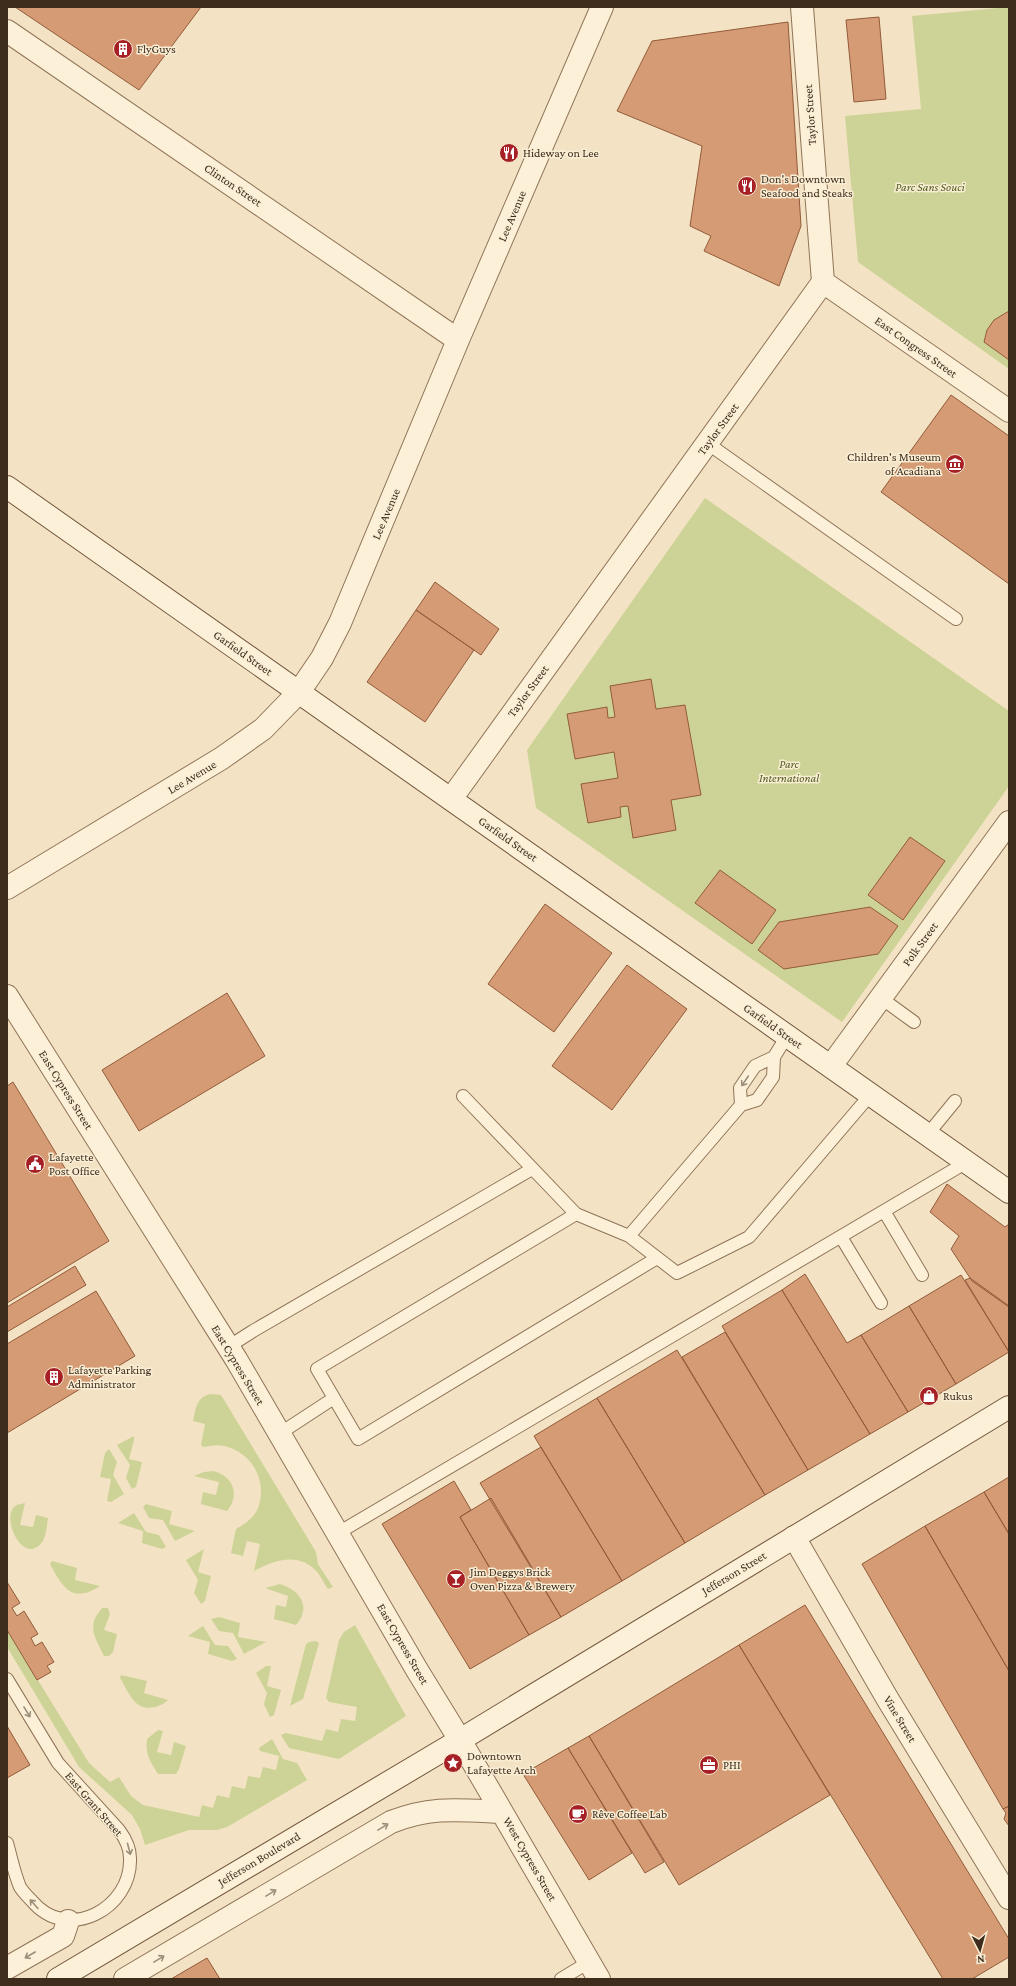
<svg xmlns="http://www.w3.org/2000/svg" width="1016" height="1986" viewBox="0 0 1016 1986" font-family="'Crimson Pro',serif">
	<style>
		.green { fill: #cdd396 }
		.building { fill: #d59b75; stroke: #925b3a }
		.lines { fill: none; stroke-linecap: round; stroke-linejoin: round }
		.lane-casing { stroke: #907458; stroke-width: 14 }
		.street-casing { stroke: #907458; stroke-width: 24 }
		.secondary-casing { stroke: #72553b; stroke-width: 24 }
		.lane { stroke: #fcf1d8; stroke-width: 12 }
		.street { stroke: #fcf1d8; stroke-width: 22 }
		.secondary { stroke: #fcf1d8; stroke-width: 22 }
		.oneway { stroke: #9d8e7a }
		.labels { text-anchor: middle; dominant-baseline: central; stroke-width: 3; stroke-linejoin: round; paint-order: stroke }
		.poi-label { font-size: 12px; fill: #3e2c1d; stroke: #f9eed4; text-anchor: start }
		.street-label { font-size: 12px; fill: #3e2c1d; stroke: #f9eed4 }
		.park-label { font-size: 12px; font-style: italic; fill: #505d21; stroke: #f9eed4 }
	</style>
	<rect width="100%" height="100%" fill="#f3e3c4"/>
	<path class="green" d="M1009 7V369L858 262 845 116 921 109 912 16Z
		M705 498 1009 711V786L842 1022 536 808 527 750Z
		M210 1394 221 1395 316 1552 318 1564 333 1587 328 1589C324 1584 322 1578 318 1573 300 1551 274 1560 254 1571L260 1544 247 1541 243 1556 231 1553 236 1529C245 1524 254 1518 258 1508 268 1481 252 1452 224 1446 217 1444 210 1446 203 1447L201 1445 205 1424 193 1421C196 1408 196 1398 210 1394Z
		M134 1436V1440L129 1459 142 1462 136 1487 132 1489 126 1478 130 1465 117 1445Z
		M109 1449 117 1462 113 1475 124 1494 111 1502 107 1501 111 1479 100 1477 105 1453Z
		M214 1471C234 1477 240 1495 227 1511L201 1504 203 1492 216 1495 219 1482 194 1476 204 1472Z
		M25 1503 20 1525 33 1527 36 1515 48 1518C47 1525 46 1537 42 1542 24 1567 0 1518 15 1506 18 1504 22 1504 25 1503Z
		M146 1504 172 1511 169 1524 195 1531 175 1541 163 1520 149 1518 143 1507Z
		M134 1513 146 1532 159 1535 166 1547 162 1549 142 1543 143 1531 118 1523Z
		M204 1549 198 1572 211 1576 205 1601 201 1604 194 1593 198 1580 186 1560Z
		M52 1561 77 1568 75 1580 100 1586C72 1604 63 1588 50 1564Z
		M280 1584C300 1590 312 1607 296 1625L274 1619 276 1605 286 1607 288 1596 265 1588Z
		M102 1608H108L110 1614 104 1630 117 1634 113 1652 109 1656H104C95 1637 86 1626 102 1608Z
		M219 1617 240 1623 238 1637 266 1642 244 1654 233 1633 219 1631 211 1619Z
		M355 1625 406 1716 339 1759 289 1748 281 1735 286 1733 322 1741 326 1729 338 1732 341 1719 355 1721 357 1707 329 1702 326 1698 339 1640 344 1632Z
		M203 1626 215 1645 228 1646 237 1659 232 1661 208 1654 210 1642 188 1636Z
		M7 1630 89 1763 110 1782 119 1777 131 1796 143 1805 199 1817 202 1805 213 1808 217 1795 229 1798 232 1786 245 1789 248 1776 260 1778 263 1767 276 1770 279 1756 260 1751 259 1748 272 1739 283 1759 297 1763 307 1780 227 1827 217 1830H189L145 1845 140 1829 132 1815 79 1767 7 1647Z
		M309 1642 316 1641 319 1643 303 1699 290 1706 306 1644Z
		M266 1666H271L267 1686 281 1690 274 1715 270 1717 264 1704 267 1693 256 1673Z
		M121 1675 147 1681 144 1693 168 1700C160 1708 144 1711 136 1703 129 1696 125 1686 120 1678Z
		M158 1730 163 1731 157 1752 171 1755 174 1742 186 1746 179 1769 176 1774H158C150 1761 145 1754 147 1739Z"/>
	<path class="building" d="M15 7H201L139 90Z
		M879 17 886 99 854 102 846 20Z
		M788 22 801 226 779 286 704 251 711 236 690 226 702 146 617 111 652 41Z
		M1009 311V360L984 342 987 330 994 320Z
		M951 395 1009 436V584L881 492Z
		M435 582 499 629 481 655 416 610Z
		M416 610 474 650 425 722 367 682Z
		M651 679 656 709 685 705 701 795 671 800 676 830 633 838 628 806 620 807 621 817 588 823 581 784 618 778 614 752 575 759 567 714 607 707 608 718 615 717 610 686Z
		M910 837 945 861 903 920 868 895Z
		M720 870 776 910 752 944 695 903Z
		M545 904 612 953 554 1032 488 984Z
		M870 907 898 926 878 954 784 969 758 950 779 922Z
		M627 965 687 1009 612 1110 552 1066Z
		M227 993 265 1056 139 1131 102 1070Z
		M13 1082 109 1241 7 1303V1086Z
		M947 1184 1005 1227 1009 1224V1307L972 1281 951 1249 959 1236 930 1212Z
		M75 1266 86 1285 7 1332V1307Z
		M805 1274 847 1343 861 1335 908 1412 870 1434 782 1290Z
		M961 1275 1009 1352 956 1384 909 1306Z
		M970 1278 1009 1306V1352L965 1280Z
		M782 1290 870 1434 808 1470 722 1326Z
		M96 1291 135 1356 7 1433V1344Z
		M909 1306 956 1384 908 1412 861 1335Z
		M725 1332 808 1470 765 1495 682 1357Z
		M677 1350 765 1495 685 1543 597 1398Z
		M597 1398 685 1543 622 1581 534 1436Z
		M541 1447 622 1581 561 1617 480 1483Z
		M1009 1477V1534L984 1492Z
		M454 1481 471 1510 460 1517 529 1635 470 1669 382 1524Z
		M984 1492 1009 1534V1671L925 1526Z
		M491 1498 561 1617 529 1635 460 1517Z
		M925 1526 1009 1671V1806L1003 1809 862 1564Z
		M7 1582 20 1603 12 1608 17 1616 24 1611 38 1634 31 1638 35 1646 42 1642 54 1662 47 1666 51 1672 37 1680 7 1630Z
		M805 1605 1009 1939V1957L972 1979H943L739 1645Z
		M739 1645 830 1795 679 1885 589 1736Z
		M7 1726 30 1765 7 1778Z
		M589 1736 664 1862 645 1873 568 1748Z
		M568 1748 632 1853 589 1880 523 1774Z
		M1009 1806V1826L1004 1819 1006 1813 1003 1809Z
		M207 1958 220 1979H171Z"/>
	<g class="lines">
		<defs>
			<path id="lane" d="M707 443 956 619
				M881 998 914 1022
				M774 1057 773 1077 757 1100 741 1105 740 1088 755 1066 774 1057 787 1036
				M463 1096 576 1214
				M741 1105 629 1236 677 1273 749 1237 871 1094
				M928 1134 955 1101
				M884 1211 922 1275
				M629 1236 576 1214 317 1369 358 1439 657 1258
				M841 1237 881 1303
				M228 1347 253 1331 532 1169
				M279 1434 334 1398
				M338 1533 967 1162
				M7 1679 58 1763 119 1830C125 1838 130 1848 130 1858 132 1909 67 1943 32 1901 28 1897 23 1892 20 1887 14 1873 11 1857 7 1843
				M561 1979 589 1962"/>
			<path id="street" d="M7 31 458 340
				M823 282 1009 411
				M451 799 823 282 802 7
				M7 888 222 758 263 729 299 692 322 658 340 623 458 340 602 7
				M7 996 236 1359 417 1670 460 1740 599 1979
				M831 1066 1009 822
				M794 1537 887 1698 1009 1898
				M7 1968 63 1936 68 1921
				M125 1979 391 1822C432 1806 459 1810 502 1812"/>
			<path id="secondary" d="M7 487 1009 1192
				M58 1979 460 1740 1009 1407"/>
		</defs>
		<use href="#lane" class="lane-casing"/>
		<use href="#street" class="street-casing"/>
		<use href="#secondary" class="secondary-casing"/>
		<use href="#lane" class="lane"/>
		<use href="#street" class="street"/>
		<use href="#secondary" class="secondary"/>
	</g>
	<defs><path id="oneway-shaft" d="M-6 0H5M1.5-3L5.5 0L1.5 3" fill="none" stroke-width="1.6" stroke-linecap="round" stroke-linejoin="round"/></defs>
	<g class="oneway">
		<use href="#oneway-shaft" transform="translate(745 1081) rotate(124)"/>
		<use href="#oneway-shaft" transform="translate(27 1712) rotate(59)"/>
		<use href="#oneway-shaft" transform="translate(383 1827) rotate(-31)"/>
		<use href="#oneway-shaft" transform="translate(129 1849) rotate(75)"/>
		<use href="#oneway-shaft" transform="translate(271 1893) rotate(-31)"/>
		<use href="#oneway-shaft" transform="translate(34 1904) rotate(-132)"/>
		<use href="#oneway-shaft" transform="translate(30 1955) rotate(150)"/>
		<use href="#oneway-shaft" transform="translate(159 1959) rotate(-31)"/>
	</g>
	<defs>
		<symbol id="building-disc" viewBox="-11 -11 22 22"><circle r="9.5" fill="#a62025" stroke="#f9eed4"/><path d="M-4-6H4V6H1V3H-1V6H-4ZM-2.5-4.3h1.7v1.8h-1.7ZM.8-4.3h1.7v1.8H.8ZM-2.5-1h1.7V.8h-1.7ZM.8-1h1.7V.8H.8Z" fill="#fff"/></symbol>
		<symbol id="restaurant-disc" viewBox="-11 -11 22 22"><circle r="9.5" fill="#a62025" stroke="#f9eed4"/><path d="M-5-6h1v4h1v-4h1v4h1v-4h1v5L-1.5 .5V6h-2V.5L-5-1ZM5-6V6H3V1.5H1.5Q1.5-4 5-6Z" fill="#fff"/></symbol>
		<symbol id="museum-disc" viewBox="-11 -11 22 22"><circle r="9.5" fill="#a62025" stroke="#f9eed4"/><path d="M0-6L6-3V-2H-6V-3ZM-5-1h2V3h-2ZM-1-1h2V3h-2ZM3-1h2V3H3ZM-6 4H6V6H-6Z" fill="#fff"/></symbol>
		<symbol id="civic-disc" viewBox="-11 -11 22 22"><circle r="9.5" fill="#a62025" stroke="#f9eed4"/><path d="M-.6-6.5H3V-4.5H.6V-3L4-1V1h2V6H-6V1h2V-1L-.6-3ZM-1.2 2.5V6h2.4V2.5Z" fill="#fff"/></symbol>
		<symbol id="shop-disc" viewBox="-11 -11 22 22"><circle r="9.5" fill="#a62025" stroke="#f9eed4"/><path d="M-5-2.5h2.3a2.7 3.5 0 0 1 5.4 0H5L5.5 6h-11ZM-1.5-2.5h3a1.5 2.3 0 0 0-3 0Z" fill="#fff"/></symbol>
		<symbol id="bar-disc" viewBox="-11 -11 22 22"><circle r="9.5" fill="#a62025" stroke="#f9eed4"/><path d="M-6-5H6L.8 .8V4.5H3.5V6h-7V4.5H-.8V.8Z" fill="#fff"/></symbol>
		<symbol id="sight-disc" viewBox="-11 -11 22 22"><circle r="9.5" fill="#a62025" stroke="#f9eed4"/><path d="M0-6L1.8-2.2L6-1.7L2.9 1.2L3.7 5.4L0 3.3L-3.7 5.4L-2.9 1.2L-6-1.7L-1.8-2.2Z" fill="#fff"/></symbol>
		<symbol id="office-disc" viewBox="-11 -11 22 22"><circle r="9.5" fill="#a62025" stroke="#f9eed4"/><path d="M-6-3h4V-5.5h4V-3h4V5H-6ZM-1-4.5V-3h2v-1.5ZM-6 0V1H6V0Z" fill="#fff"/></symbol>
		<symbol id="cafe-disc" viewBox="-11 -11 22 22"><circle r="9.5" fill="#a62025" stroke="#f9eed4"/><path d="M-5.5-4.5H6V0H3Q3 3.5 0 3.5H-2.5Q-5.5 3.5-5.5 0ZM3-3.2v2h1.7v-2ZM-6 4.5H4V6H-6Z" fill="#fff"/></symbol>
	</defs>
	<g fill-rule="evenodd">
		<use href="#building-disc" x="112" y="38" width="22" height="22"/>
		<use href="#restaurant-disc" x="498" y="142" width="22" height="22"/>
		<use href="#restaurant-disc" x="736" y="175" width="22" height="22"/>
		<use href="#museum-disc" x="944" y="453" width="22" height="22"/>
		<use href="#civic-disc" x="24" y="1153" width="22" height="22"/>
		<use href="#building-disc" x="43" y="1366" width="22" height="22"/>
		<use href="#shop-disc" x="918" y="1385" width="22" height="22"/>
		<use href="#bar-disc" x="445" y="1568" width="22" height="22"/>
		<use href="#sight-disc" x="442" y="1752" width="22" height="22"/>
		<use href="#office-disc" x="698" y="1754" width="22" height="22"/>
		<use href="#cafe-disc" x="567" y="1803" width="22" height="22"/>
	</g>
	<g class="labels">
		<g class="poi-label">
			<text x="137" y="49">FlyGuys</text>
			<text x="523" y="153">Hideway on Lee</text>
			<text x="761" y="179">Don's Downtown<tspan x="761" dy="14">Seafood and Steaks</tspan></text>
			<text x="941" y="457" text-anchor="end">Children's Museum<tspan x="941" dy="14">of Acadiana</tspan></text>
			<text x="49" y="1157">Lafayette<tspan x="49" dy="14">Post Office</tspan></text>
			<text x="68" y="1370">Lafayette Parking<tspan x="68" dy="14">Administrator</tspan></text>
			<text x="943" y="1396">Rukus</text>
			<text x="470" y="1572">Jim Deggys Brick<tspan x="470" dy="14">Oven Pizza &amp; Brewery</tspan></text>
			<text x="467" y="1756">Downtown<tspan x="467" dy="14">Lafayette Arch</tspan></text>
			<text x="723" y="1765">PHI</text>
			<text x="592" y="1814">Rêve Coffee Lab</text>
		</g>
		<g class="street-label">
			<text transform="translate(810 115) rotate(-94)">Taylor Street</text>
			<text transform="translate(233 185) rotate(34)">Clinton Street</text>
			<text transform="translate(512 216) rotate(-67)">Lee Avenue</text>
			<text transform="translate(916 347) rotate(35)">East Congress Street</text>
			<text transform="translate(718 429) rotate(-54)">Taylor Street</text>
			<text transform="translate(386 514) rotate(-67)">Lee Avenue</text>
			<text transform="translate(243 653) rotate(35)">Garfield Street</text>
			<text transform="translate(528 691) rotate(-54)">Taylor Street</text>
			<text transform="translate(192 777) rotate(-31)">Lee Avenue</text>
			<text transform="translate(508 839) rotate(35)">Garfield Street</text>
			<text transform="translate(920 944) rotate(-54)">Polk Street</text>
			<text transform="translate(773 1026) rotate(35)">Garfield Street</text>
			<text transform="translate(66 1090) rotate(58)">East Cypress Street</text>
			<text transform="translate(238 1365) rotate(59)">East Cypress Street</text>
			<text transform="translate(734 1573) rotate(-31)">Jefferson Street</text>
			<text transform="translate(403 1644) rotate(60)">East Cypress Street</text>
			<text transform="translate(900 1719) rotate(59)">Vine Street</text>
			<text transform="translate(94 1804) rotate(49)">East Grant Street</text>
			<text transform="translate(259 1859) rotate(-31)">Jefferson Boulevard</text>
			<text transform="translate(530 1859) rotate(60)">West Cypress Street</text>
		</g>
		<g class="park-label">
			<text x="930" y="187">Parc Sans Souci</text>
			<text x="789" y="764">Parc<tspan x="789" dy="14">International</tspan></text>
		</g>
	</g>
	<rect width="1016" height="1986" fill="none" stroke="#3e2c1d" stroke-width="16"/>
	<g transform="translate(980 1950) rotate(174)" stroke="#f9eed4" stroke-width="3" paint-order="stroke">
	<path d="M0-3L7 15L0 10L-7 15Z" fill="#3e2c1d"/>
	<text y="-6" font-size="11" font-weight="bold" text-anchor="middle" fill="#3e2c1d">N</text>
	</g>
</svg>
